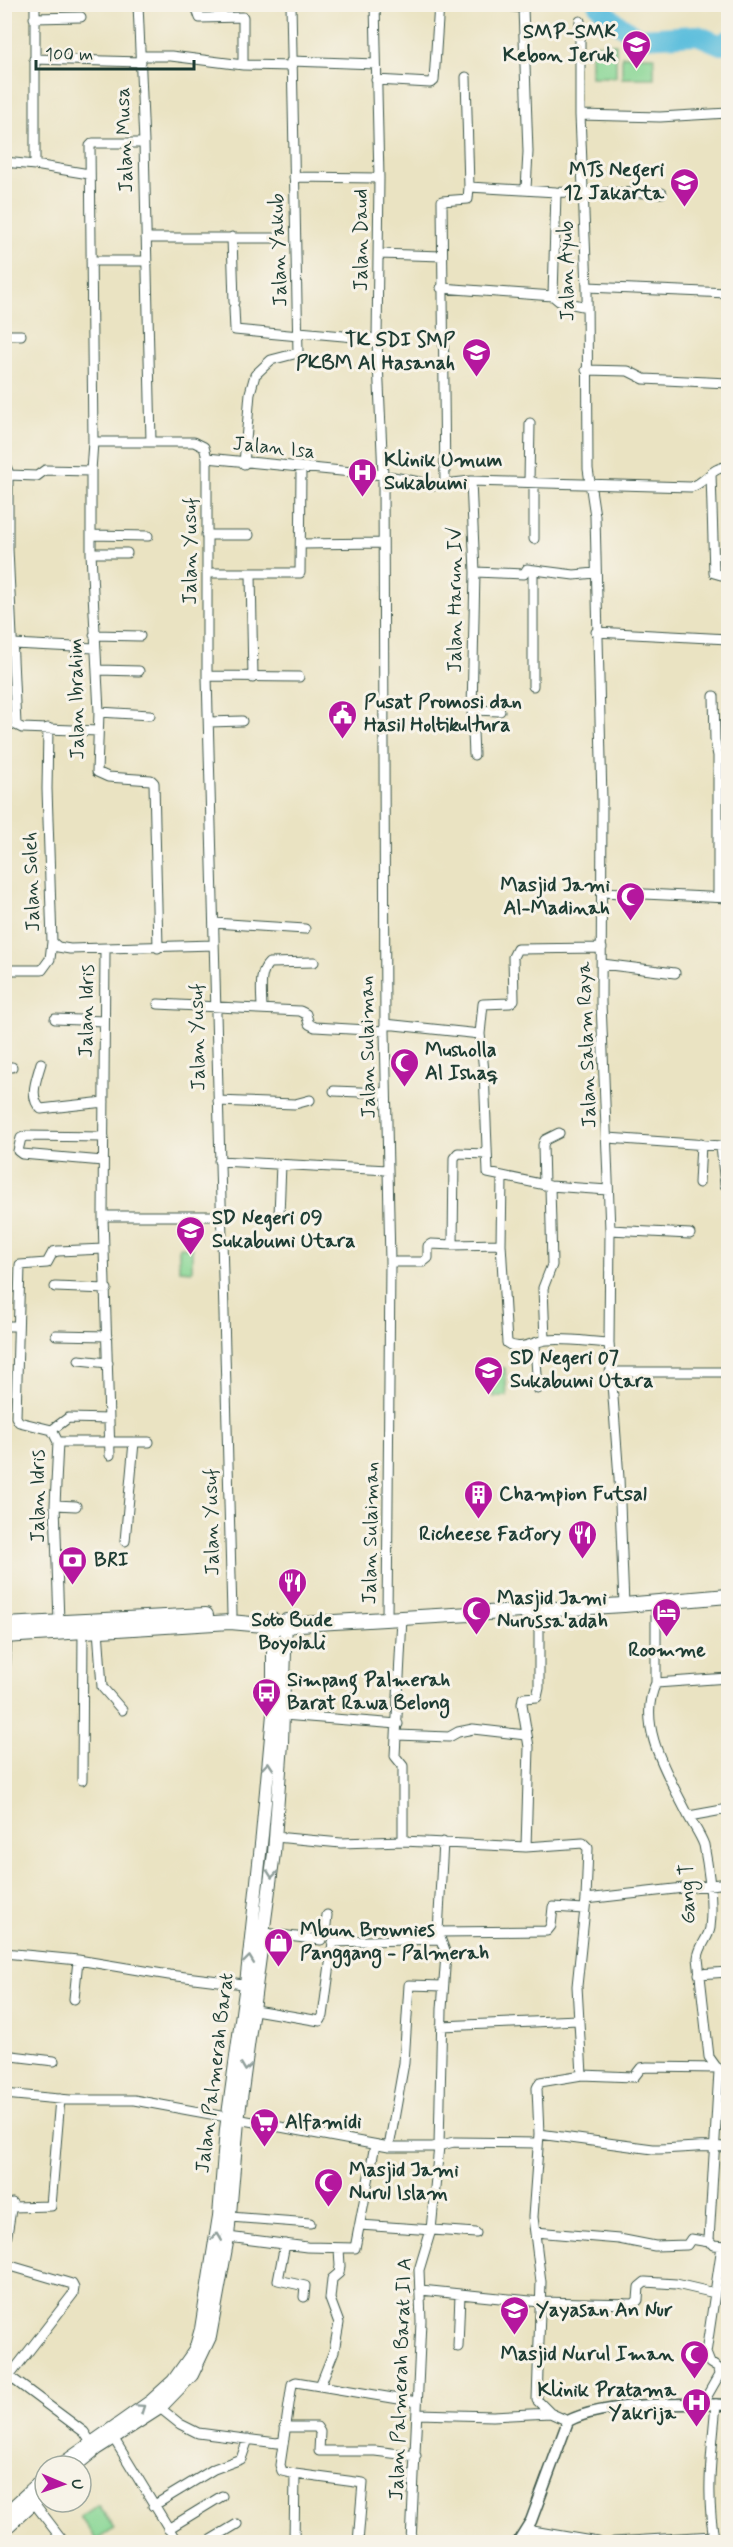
<svg xmlns="http://www.w3.org/2000/svg" width="733" height="2547" viewBox="0 0 733 2547" font-family="Mynerve,sans-serif">
	<style>
		.green { fill: #88d694; stroke: #548a64; stroke-width: 1.5 }
		.lines { fill: none; stroke-linecap: round; stroke-linejoin: round }
		.river { stroke: #5ebfdd; stroke-width: 20 }
		.minor-casing { stroke: #3d5649; stroke-width: 11 }
		.tertiary-casing { stroke: #3d5649; stroke-width: 13 }
		.secondary-casing { stroke: #3d5649; stroke-width: 14 }
		.primary-casing { stroke: #3d5649; stroke-width: 16 }
		.minor { stroke: #fff; stroke-width: 9 }
		.tertiary { stroke: #fff; stroke-width: 10 }
		.secondary { stroke: #fff; stroke-width: 12 }
		.primary { stroke: #fff; stroke-width: 14 }
		.oneway { stroke: #8f9e9a }
		.labels { text-anchor: middle; dominant-baseline: central; stroke-width: 6; stroke-linejoin: round; paint-order: stroke }
		.poi-label { font-size: 20px; font-weight: bold; fill: #1f3d34; stroke: #f7f3e8; text-anchor: start }
		.street-label { font-size: 20px; fill: #1f3d34; stroke: #f7f3e8 }
	</style>
	<rect width="100%" height="100%" fill="#f7f3e8"/>
	<filter id="ink" filterUnits="userSpaceOnUse"><feTurbulence type="fractalNoise" baseFrequency=".0167" numOctaves="2"/><feDisplacementMap in="SourceGraphic" scale="12" xChannelSelector="R" yChannelSelector="G"/><feConvolveMatrix kernelMatrix="1 2 1 2 8 2 1 2 1" color-interpolation-filters="sRGB"/></filter>
	<filter id="wash" filterUnits="userSpaceOnUse"><feTurbulence type="fractalNoise" baseFrequency=".008" numOctaves="4" result="noise"/><feDisplacementMap in="SourceGraphic" scale="24" xChannelSelector="R" yChannelSelector="G"/><feGaussianBlur stdDeviation="1.35" result="paint"/><feColorMatrix in="noise" values="0 0 0 0 0 0 0 0 0 0 0 0 0 0 0 0 0 1.4 0 .05"/><feComposite in="paint" operator="in"/></filter>
	<g filter="url(#wash)">
		<rect width="100%" height="100%" fill="#eae3c2"/>
		<path class="green" d="M591 44H616V77H591Z
			M622 56H654V78H622Z
			M179 1247 192 1248V1271L179 1270Z
			M505 1368 507 1396 493 1397 491 1369Z
			M98 2505 114 2528 96 2540 80 2517Z"/>
		<g class="lines">
			<path class="river" d="M597 4 614 21 640 38 697 35 721 45 728 40"/>
		</g>
	</g>
	<g filter="url(#ink)">
		<g class="lines">
			<defs>
				<path id="minor" d="M138 4 144 143 151 442
					M195 4 200 18 243 17V65
					M375 4 379 178 377 339 383 475 385 1031 390 1262 387 1618
					M490 4 523 8 528 152 526 189
					M34 18 81 17
					M580 21V115L587 287 588 469 595 516 602 800 601 1002 610 1230 609 1343 619 1478 624 1605
					M141 56H171L243 65 291 66
					M34 59 141 62
					M291 61 376 64
					M466 77 469 187
					M376 80 430 83 434 81 439 4
					M580 115 660 117 728 113
					M4 158V216
					M4 162 35 165 89 174
					M35 165V4
					M294 177 379 178
					M232 237 234 302
					M146 238H274
					M379 254 442 256
					M91 261H146
					M587 287 728 293
					M441 288 553 296 559 301 587 307
					M553 296 556 192
					M234 308 235 330 299 336
					M299 332 377 339
					M4 335H21
					M586 370 628 371 644 379 728 383
					M93 442 90 146 93 143H144
					M207 458V676L232 1614
					M4 462 8 471V549L16 725 22 728 98 731
					M244 464 250 393 255 375 271 360 298 353 291 4
					M91 471V553L99 712 97 772 108 777 151 780 154 783 158 948
					M711 474 714 573 728 577
					M8 475 37 476 45 470 91 471 93 442H194L204 447 207 458 383 475 435 485 471 481 691 487C706 483 712 466 728 467
					M471 481 475 572 472 710 474 755
					M529 482 530 423
					M534 482V539
					M445 485 442 201 468 199 469 187 556 192 662 193
					M91 535 148 536
					M206 535H249
					M301 544 383 543
					M91 553H127
					M475 572 524 574 527 569 574 575 595 573
					M207 573H300L301 470
					M251 574 253 678
					M596 632 728 639
					M94 635 140 636
					M13 644 95 648
					M98 670 139 671
					M207 676 299 677
					M533 686V570
					M714 696 715 740 718 756V897
					M472 710 500 711
					M99 712 150 715
					M209 722 242 721
					M602 892 728 898
					M214 923 305 929
					M52 942 58 947 70 949 214 945
					M105 950 103 1216 110 1455
					M602 964 675 973
					M4 970H42L50 959 52 942 47 789 48 728
					M158 1004 300 1011 306 1014 309 1024 315 1027 385 1031
					M262 1009C262 995 258 973 269 963L314 962
					M55 1019 104 1021
					M385 1024 480 1034 483 1004 510 1003 514 1000 513 957 517 949 602 948
					M480 1034 484 1071 488 1173 550 1186 608 1190
					M41 1063C37 1078 28 1097 41 1109L104 1102
					M4 1067H12
					M334 1091 386 1093
					M218 1101 295 1104 310 1100
					M608 1138 721 1146 725 1185
					M103 1161 22 1154 18 1151 21 1138 26 1136 104 1137
					M219 1161 388 1170
					M502 1178 501 1244 507 1343C520 1352 534 1341 547 1340 567 1338 589 1342 609 1343
					M699 1183 701 1144
					M544 1185 543 1145 545 1140 559 1133
					M279 1215 281 1164
					M103 1216H221
					M610 1230 690 1234
					M453 1245 501 1244
					M390 1262H423L428 1258V1246L431 1244 453 1245 454 1158 458 1153 487 1154
					M55 1287 107 1289
					M4 1326H18
					M56 1335 107 1336
					M545 1340 543 1288 552 1265 550 1186
					M535 1345 538 1389
					M79 1360 108 1363
					M610 1372H728
					M52 1430 68 1418 109 1419
					M58 1442H149
					M55 1505 76 1506
					M125 1541 134 1442
					M656 1603V1683C635 1726 670 1778 689 1817 694 1826 701 1836 704 1845 709 1871 713 1903 710 1928 708 1939 699 1946 698 1958L709 2057 719 2071 709 2240 713 2245 728 2246
					M402 1618 395 1756 403 1766V1841
					M59 1622 55 1505 58 1442 52 1430 19 1422 16 1417 20 1265 47 1263 53 1252 58 1251 104 1249
					M98 1629 102 1687 122 1710
					M656 1683 728 1678
					M4 1700 7 1635
					M283 1715 398 1724
					M397 1735 449 1737 458 1732 473 1729 526 1735
					M82 1780 83 1630
					M689 1816 728 1809
					M275 1837 341 1843 403 1841 526 1847 583 1843 588 1848 586 1899 577 1986 582 2075
					M526 1847 529 1747 522 1704 523 1698 537 1697 539 1688V1610
					M586 1899 728 1883
					M438 1932 547 1931 551 1926 553 1907 584 1909
					M264 1933 321 1940 325 1934 327 1915
					M4 1953 78 1960 169 1975 252 1985
					M699 1974 728 1972
					M74 1999 78 1960
					M249 2009 320 2021 323 2016 333 1942 439 1939
					M441 2026 578 2020
					M4 2055 54 2061
					M4 2094 70 2100H134L389 2147H433L454 2142 538 2143
					M539 2134 653 2149C679 2149 702 2145 728 2147
					M389 2147 404 2063 409 1985 443 1986
					M12 2207 51 2206 60 2099
					M230 2217 310 2223
					M360 2225 476 2233
					M535 2232 619 2239 655 2246 687 2245 691 2239 709 2242
					M228 2237 307 2247 355 2248 375 2145
					M285 2244 278 2280 305 2286 304 2297
					M4 2254 12 2203
					M4 2264 72 2284 74 2288 73 2294 4 2383
					M421 2290 540 2302 634 2304 638 2300 639 2287 645 2282 676 2284 715 2293
					M458 2347 460 2294
					M9 2376 84 2432 94 2447
					M320 2386 334 2351 339 2323 330 2299 332 2279 339 2273 340 2266 339 2248
					M703 2403 719 2375 718 2368 710 2363 706 2353 722 2246
					M160 2408 180 2424 198 2433 277 2443 283 2441
					M418 2414 493 2416 550 2413
					M568 2421 550 2413 537 2400 541 2282 533 2217 539 2134 537 2088 540 2082 582 2075 634 2077 641 2068 647 2067 718 2068
					M285 2427H317L320 2432 319 2451H375L416 2456
					M111 2434 177 2542
					M295 2474 363 2483 358 2542
					M31 2499 64 2542
					M153 2506 214 2469 241 2459 248 2439
					M168 2529 222 2496
					M527 2530 597 2542
					M207 2542 237 2524
					M294 2542 295 2474 282 2471 280 2465 292 2384 296 2382 417 2402
					M411 2542 421 2321 419 2270 431 2230 439 2146 442 2009 446 1954 438 1932 443 1842
					M614 2542 713 2536
					M715 2542C705 2497 712 2450 716 2404"/>
				<path id="tertiary" d="M518 2542 531 2521 568 2421C604 2402 687 2403 728 2405"/>
				<path id="secondary" d="M59 2466 151 2401 173 2381 195 2350 201 2329 219 2216 226 2129 246 1984 262 1835 273 1714V1619
					M75 2466 96 2449 160 2408 192 2375 210 2337 228 2237 238 2121 274 1853 282 1743 286 1620
					M4 2515 45 2477
					M4 2530 45 2492"/>
				<path id="primary" d="M4 1625 206 1615
					M4 1636 230 1622 285 1627 300 1624 624 1605 728 1596"/>
			</defs>
			<use href="#minor" class="minor-casing"/>
			<use href="#tertiary" class="tertiary-casing"/>
			<use href="#secondary" class="secondary-casing"/>
			<use href="#primary" class="primary-casing"/>
			<use href="#minor" class="minor"/>
			<use href="#tertiary" class="tertiary"/>
			<use href="#secondary" class="secondary"/>
			<use href="#primary" class="primary"/>
		</g>
		<defs><path id="oneway-chevron" d="M-2-3.5L2.5 0L-2 3.5" fill="none" stroke-width="1.6" stroke-linecap="round" stroke-linejoin="round" transform="scale(1.5)"/></defs>
		<g class="oneway">
			<use href="#oneway-chevron" transform="translate(268 1766) rotate(-85)"/>
			<use href="#oneway-chevron" transform="translate(272 1874) rotate(96)"/>
			<use href="#oneway-chevron" transform="translate(249 1960) rotate(-83)"/>
			<use href="#oneway-chevron" transform="translate(246 2067) rotate(98)"/>
			<use href="#oneway-chevron" transform="translate(217 2237) rotate(-82)"/>
			<use href="#oneway-chevron" transform="translate(141 2408) rotate(-34)"/>
		</g>
	</g>
	<defs>
		<symbol id="school-pin" viewBox="-11 -11 22 30"><path d="M0 17L-7.5 6A9.5 9.5 0 1 1 7.5 6Z" fill="#b5179e" stroke="#f7f3e8"/><path d="M0-5L7-2L0 1L-7-2ZM-4 1L0 2.5L4 1V4Q0 6-4 4Z" fill="#fff"/></symbol>
		<symbol id="hospital-pin" viewBox="-11 -11 22 30"><path d="M0 17L-7.5 6A9.5 9.5 0 1 1 7.5 6Z" fill="#b5179e" stroke="#f7f3e8"/><path d="M-5-5h3v3.5h4V-5h3V5h-3V1.5h-4V5h-3Z" fill="#fff"/></symbol>
		<symbol id="civic-pin" viewBox="-11 -11 22 30"><path d="M0 17L-7.5 6A9.5 9.5 0 1 1 7.5 6Z" fill="#b5179e" stroke="#f7f3e8"/><path d="M-.6-6.5H3V-4.5H.6V-3L4-1V1h2V6H-6V1h2V-1L-.6-3ZM-1.2 2.5V6h2.4V2.5Z" fill="#fff"/></symbol>
		<symbol id="mosque-pin" viewBox="-11 -11 22 30"><path d="M0 17L-7.5 6A9.5 9.5 0 1 1 7.5 6Z" fill="#b5179e" stroke="#f7f3e8"/><path d="M3.5-4.9A6 6 0 1 0 3.5 4.9A5 5 0 1 1 3.5-4.9Z" fill="#fff"/></symbol>
		<symbol id="building-pin" viewBox="-11 -11 22 30"><path d="M0 17L-7.5 6A9.5 9.5 0 1 1 7.5 6Z" fill="#b5179e" stroke="#f7f3e8"/><path d="M-4-6H4V6H1V3H-1V6H-4ZM-2.5-4.3h1.7v1.8h-1.7ZM.8-4.3h1.7v1.8H.8ZM-2.5-1h1.7V.8h-1.7ZM.8-1h1.7V.8H.8Z" fill="#fff"/></symbol>
		<symbol id="restaurant-pin" viewBox="-11 -11 22 30"><path d="M0 17L-7.5 6A9.5 9.5 0 1 1 7.5 6Z" fill="#b5179e" stroke="#f7f3e8"/><path d="M-5-6h1v4h1v-4h1v4h1v-4h1v5L-1.5 .5V6h-2V.5L-5-1ZM5-6V6H3V1.5H1.5Q1.5-4 5-6Z" fill="#fff"/></symbol>
		<symbol id="bank-pin" viewBox="-11 -11 22 30"><path d="M0 17L-7.5 6A9.5 9.5 0 1 1 7.5 6Z" fill="#b5179e" stroke="#f7f3e8"/><path d="M-6-4H6V4H-6ZM0-2.3a2.3 2.3 0 1 0 0 4.6a2.3 2.3 0 1 0 0-4.6Z" fill="#fff"/></symbol>
		<symbol id="hotel-pin" viewBox="-11 -11 22 30"><path d="M0 17L-7.5 6A9.5 9.5 0 1 1 7.5 6Z" fill="#b5179e" stroke="#f7f3e8"/><path d="M-6-4.5h1.5V1H6V5H4.5V3h-9V5H-6ZM-4 0a1.8 1.8 0 1 1 3.6 0ZM.5 0V-2.5h3Q6-2.5 6 0Z" fill="#fff"/></symbol>
		<symbol id="bus-pin" viewBox="-11 -11 22 30"><path d="M0 17L-7.5 6A9.5 9.5 0 1 1 7.5 6Z" fill="#b5179e" stroke="#f7f3e8"/><path d="M-5-6H5V4H4V6H2V4H-2V6H-4V4H-5ZM-3.5-4V0h7V-4ZM-3.5 1.2v1.5H-2V1.2ZM2 1.2v1.5H3.5V1.2Z" fill="#fff"/></symbol>
		<symbol id="shop-pin" viewBox="-11 -11 22 30"><path d="M0 17L-7.5 6A9.5 9.5 0 1 1 7.5 6Z" fill="#b5179e" stroke="#f7f3e8"/><path d="M-5-2.5h2.3a2.7 3.5 0 0 1 5.4 0H5L5.5 6h-11ZM-1.5-2.5h3a1.5 2.3 0 0 0-3 0Z" fill="#fff"/></symbol>
		<symbol id="supermarket-pin" viewBox="-11 -11 22 30"><path d="M0 17L-7.5 6A9.5 9.5 0 1 1 7.5 6Z" fill="#b5179e" stroke="#f7f3e8"/><path d="M-6-5.5h2.5l.6 2H6L4.5 2H-2.5L-4.4-4H-6ZM-1.5 3.2a1.3 1.3 0 1 0 .1 0ZM3 3.2a1.3 1.3 0 1 0 .1 0Z" fill="#fff"/></symbol>
	</defs>
	<g fill-rule="evenodd">
		<use href="#school-pin" x="620" y="28" width="33" height="45"/>
		<use href="#school-pin" x="668" y="166" width="33" height="45"/>
		<use href="#school-pin" x="460" y="336" width="33" height="45"/>
		<use href="#hospital-pin" x="346" y="456" width="33" height="45"/>
		<use href="#civic-pin" x="326" y="698" width="33" height="45"/>
		<use href="#mosque-pin" x="614" y="880" width="33" height="45"/>
		<use href="#mosque-pin" x="388" y="1046" width="33" height="45"/>
		<use href="#school-pin" x="174" y="1214" width="33" height="45"/>
		<use href="#school-pin" x="472" y="1354" width="33" height="45"/>
		<use href="#building-pin" x="462" y="1478" width="33" height="45"/>
		<use href="#restaurant-pin" x="566" y="1518" width="33" height="45"/>
		<use href="#bank-pin" x="56" y="1544" width="33" height="45"/>
		<use href="#restaurant-pin" x="276" y="1566" width="33" height="45"/>
		<use href="#mosque-pin" x="460" y="1594" width="33" height="45"/>
		<use href="#hotel-pin" x="650" y="1596" width="33" height="45"/>
		<use href="#bus-pin" x="250" y="1676" width="33" height="45"/>
		<use href="#shop-pin" x="262" y="1926" width="33" height="45"/>
		<use href="#supermarket-pin" x="248" y="2106" width="33" height="45"/>
		<use href="#mosque-pin" x="312" y="2166" width="33" height="45"/>
		<use href="#school-pin" x="498" y="2294" width="33" height="45"/>
		<use href="#mosque-pin" x="678" y="2338" width="33" height="45"/>
		<use href="#hospital-pin" x="680" y="2386" width="33" height="45"/>
	</g>
	<g class="labels">
		<g class="poi-label">
			<text x="616" y="32" text-anchor="end">SMP-SMK<tspan x="616" dy="23">Kebon Jeruk</tspan></text>
			<text x="664" y="170" text-anchor="end">MTs Negeri<tspan x="664" dy="23">12 Jakarta</tspan></text>
			<text x="455" y="340" text-anchor="end">TK SDI SMP<tspan x="455" dy="23">PKBM Al Hasanah</tspan></text>
			<text x="384" y="460">Klinik Umum<tspan x="384" dy="23">Sukabumi</tspan></text>
			<text x="364" y="702">Pusat Promosi dan<tspan x="364" dy="23">Hasil Holtikultura</tspan></text>
			<text x="610" y="885" text-anchor="end">Masjid Jami<tspan x="610" dy="23">Al-Madinah</tspan></text>
			<text x="425" y="1050">Musholla<tspan x="425" dy="23">Al Ishaq</tspan></text>
			<text x="212" y="1218">SD Negeri 09<tspan x="212" dy="23">Sukabumi Utara</tspan></text>
			<text x="510" y="1358">SD Negeri 07<tspan x="510" dy="23">Sukabumi Utara</tspan></text>
			<text x="499" y="1494">Champion Futsal</text>
			<text x="561" y="1534" text-anchor="end">Richeese Factory</text>
			<text x="94" y="1560">BRI</text>
			<text x="497" y="1598">Masjid Jami<tspan x="497" dy="23">Nurussa'adah</tspan></text>
			<text x="292" y="1620" text-anchor="middle">Soto Bude<tspan x="292" dy="23">Boyolali</tspan></text>
			<text x="667" y="1650" text-anchor="middle">Roomme</text>
			<text x="287" y="1680">Simpang Palmerah<tspan x="287" dy="23">Barat Rawa Belong</tspan></text>
			<text x="300" y="1930">Mbun Brownies<tspan x="300" dy="23">Panggang - Palmerah</tspan></text>
			<text x="285" y="2122">Alfamidi</text>
			<text x="349" y="2170">Masjid Jami<tspan x="349" dy="23">Nurul Islam</tspan></text>
			<text x="536" y="2310">Yayasan An Nur</text>
			<text x="674" y="2354" text-anchor="end">Masjid Nurul Iman</text>
			<text x="676" y="2390" text-anchor="end">Klinik Pratama<tspan x="676" dy="23">Yakrija</tspan></text>
		</g>
		<g class="street-label">
			<text transform="translate(125 140) rotate(-92)">Jalan Musa</text>
			<text transform="translate(361 240) rotate(-90)">Jalan Daud</text>
			<text transform="translate(279 250) rotate(-92)">Jalan Yakub</text>
			<text transform="translate(567 271) rotate(-91)">Jalan Ayub</text>
			<text transform="translate(274 448) rotate(6)">Jalan Isa</text>
			<text transform="translate(190 551) rotate(-90)">Jalan Yusuf</text>
			<text transform="translate(455 600) rotate(-90)">Jalan Harun IV</text>
			<text transform="translate(77 699) rotate(-91)">Jalan Ibrahim</text>
			<text transform="translate(32 882) rotate(-92)">Jalan Soleh</text>
			<text transform="translate(87 1011) rotate(-89)">Jalan Idris</text>
			<text transform="translate(198 1037) rotate(-91)">Jalan Yusuf</text>
			<text transform="translate(587 1045) rotate(-92)">Jalan Salam Raya</text>
			<text transform="translate(368 1047) rotate(-91)">Jalan Sulaiman</text>
			<text transform="translate(38 1496) rotate(-90)">Jalan Idris</text>
			<text transform="translate(212 1522) rotate(-91)">Jalan Yusuf</text>
			<text transform="translate(371 1533) rotate(-89)">Jalan Sulaiman</text>
			<text transform="translate(688 1894) rotate(-92)">Gang T</text>
			<text transform="translate(215 2073) rotate(-83)">Jalan Palmerah Barat</text>
			<text transform="translate(401 2379) rotate(-88)">Jalan Palmerah Barat II A</text>
		</g>
	</g>
	<rect width="733" height="2547" fill="none" stroke="#f7f3e8" stroke-width="24"/>
	<g transform="translate(63 2484) rotate(92)"><circle r="28" fill="#f7f3e8" stroke="#a1aaa0" stroke-width="1.5"/>
	<path d="M0-4.5L10 22L0 15L-10 22Z" fill="#b5179e"/>
	<text y="-9" font-size="16" font-weight="bold" text-anchor="middle" fill="#1f3d34">U</text>
	</g>
	<path d="M36 60v9h158v-9" fill="none" stroke="#1f3d34" stroke-width="3"/>
	<text x="45" y="60" font-size="18" fill="#1f3d34" stroke="#f7f3e8" stroke-width="4.5" paint-order="stroke">100 m</text>
</svg>
